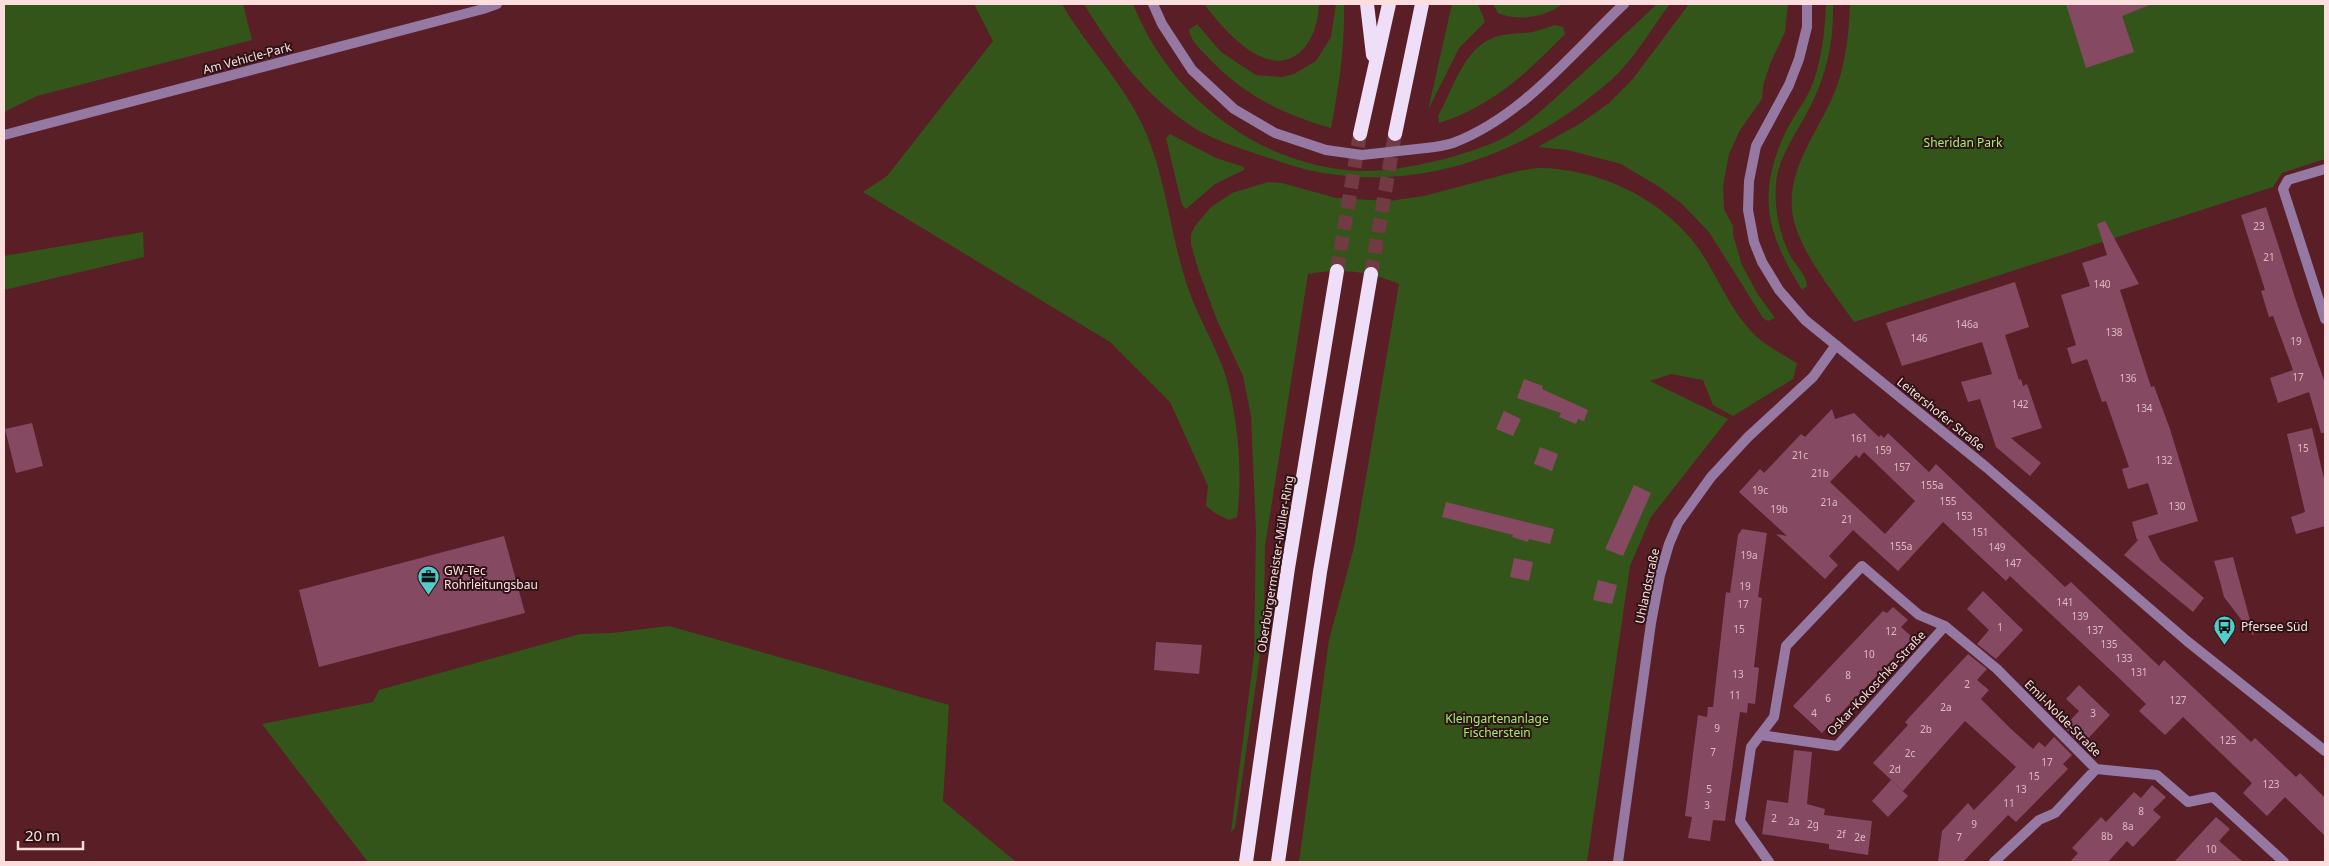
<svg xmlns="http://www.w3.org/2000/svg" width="2329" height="866" viewBox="0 0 2329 866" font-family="'Noto Sans',sans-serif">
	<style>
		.green { fill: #335519 }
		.building { fill: #854962; fill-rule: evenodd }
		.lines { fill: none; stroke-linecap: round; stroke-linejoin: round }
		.trunk-tunnel { stroke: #723b43; stroke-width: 14; stroke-dasharray: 14 7; stroke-linecap: butt }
		.minor { stroke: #9579a3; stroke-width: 10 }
		.tertiary { stroke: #9579a3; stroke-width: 10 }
		.trunk { stroke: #eedef8; stroke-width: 14 }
		.tertiary-bridge { stroke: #9579a3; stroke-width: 10 }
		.labels { text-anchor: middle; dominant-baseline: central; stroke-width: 4; stroke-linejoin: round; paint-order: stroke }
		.number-label { font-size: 10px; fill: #dfb9c0 }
		.street-label { font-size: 12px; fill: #fddedf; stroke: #2e1316 }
		.park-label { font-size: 12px; fill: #a1ee6a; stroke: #2e1316 }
		.poi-label { font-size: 12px; fill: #fddedf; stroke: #2e1316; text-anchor: start }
	</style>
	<rect width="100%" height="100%" fill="#5a1e27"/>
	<path class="green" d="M4 4H243L252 40 37 96 4 112Z
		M974 4H1062C1085 44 1119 78 1140 120 1167 174 1169 234 1189 291 1199 319 1216 346 1225 374 1238 415 1243 474 1237 517L1229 520 1215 513 1206 506 1208 486 1170 402 1110 342 863 192 887 176 993 41Z
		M1084 4H1133C1168 92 1250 160 1346 170 1376 173 1406 168 1436 161 1460 155 1484 148 1507 136 1532 121 1553 100 1574 81 1602 55 1630 30 1657 4H1670C1650 30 1635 59 1610 81 1527 153 1425 192 1318 172 1299 169 1281 162 1263 156 1239 148 1207 138 1187 123 1143 93 1111 49 1084 4Z
		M1204 4H1319C1318 23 1312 47 1293 57 1260 74 1222 27 1204 4Z
		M1336 4H1344C1345 46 1339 86 1331 128 1283 115 1240 93 1206 55 1199 48 1191 41 1189 30L1197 24 1221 52 1256 75 1282 77 1294 74 1316 61 1331 37Z
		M1452 4H1478L1485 22 1459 48 1428 110Z
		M1493 4H1563C1545 17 1519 22 1498 13Z
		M1689 4H1788L1785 32 1770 64 1763 86 1762 99 1740 130 1729 154 1723 186 1724 209 1733 226V235L1742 265 1757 293 1775 318 1768 321 1763 318 1709 232 1682 204 1661 188 1621 164 1568 150 1538 147 1581 123 1609 103 1632 80Z
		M1826 4H1833C1834 40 1827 74 1810 107 1798 131 1779 155 1776 183 1774 208 1779 234 1791 257 1797 267 1806 274 1807 286L1802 290C1766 232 1756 194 1787 129 1795 114 1807 99 1813 83 1822 57 1825 31 1826 4Z
		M1850 4H2325V159L2282 173 2273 187 1854 322C1834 293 1808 262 1796 228 1778 175 1820 133 1837 86 1846 60 1849 32 1850 4Z
		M1555 25 1563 27 1565 34C1528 72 1491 107 1439 123L1438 116C1453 90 1463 48 1495 37 1507 33 1521 34 1533 32 1541 30 1548 27 1555 25Z
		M1170 134 1216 158 1244 167V170L1215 184 1186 209 1182 205 1166 138Z
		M1538 168C1595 168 1655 195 1692 240 1715 268 1726 304 1750 330 1762 344 1781 353 1797 363L1793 379 1733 416 1713 405 1703 380 1671 374 1650 381 1728 419 1651 517 1630 566 1587 862H1299L1329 640 1354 547 1399 284C1369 271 1340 268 1308 274L1265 546 1264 621 1258 670 1235 828 1231 832 1254 655 1256 530 1251 416 1243 376 1217 320 1198 269 1191 244V234L1195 226 1211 207 1232 193 1268 182 1282 183 1336 198 1389 201 1424 196 1518 171Z
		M143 232 144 257 4 290V256Z
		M669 626 949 705 943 801 1016 862H368L262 724 373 702 379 690 580 634 612 633Z"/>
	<path class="building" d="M2066 4H2152L2122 16 2134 52 2086 68Z
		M2266 207 2298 307 2325 383V433H2321L2309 392 2278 403 2270 378 2293 370 2273 316 2269 317 2261 291 2265 290 2241 215Z
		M2105 221 2139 284 2120 290 2151 387 2154 386 2170 429 2198 521 2148 536 2160 560 2204 598 2193 612 2124 555 2139 539 2137 540 2132 522 2158 514 2148 483 2128 489 2122 469 2129 467 2106 401 2102 402 2087 359 2072 364 2067 348 2076 345 2061 295 2090 286 2082 263 2107 255 2097 224Z
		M2015 282 2029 327 2005 335 2019 380 2021 379 2023 386 2027 384 2042 428 2011 438 2041 463 2030 476 1996 447 1980 399 1968 402 1961 382 1992 374 1982 342 1902 366 1886 323Z
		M1524 379 1543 386 1542 389 1588 410 1584 421 1578 419 1576 424 1559 417 1561 413 1517 398Z
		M1832 409 1835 419 1854 413 1879 437 1881 435 1884 438 1888 433 1929 472 1936 464 2065 587 2071 582 2159 666 2164 660 2251 742 2255 738 2296 777 2300 773 2325 798V836L2285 797 2267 816 2243 793 2252 783 2183 717 2165 735 2139 711 2146 704 2119 678 2010 576 2006 581 1943 522 1898 571 1853 530 1829 556 1838 565 1825 579 1776 534 1787 536 1739 492 1760 469 1764 473 1801 434 1805 437ZM1864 452 1915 501 1885 534 1830 482 1856 455 1859 458Z
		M1504 411 1521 419 1513 436 1496 429Z
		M32 423 43 466 16 473 5 429Z
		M2312 428 2325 483V526L2296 534 2291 517 2305 512 2287 434Z
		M1540 447 1558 454 1552 471 1534 464Z
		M1634 485 1651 493 1623 556 1605 549Z
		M1446 502 1554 529 1550 544 1529 539 1528 542 1512 537 1513 535 1442 517Z
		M1742 529 1767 533 1758 597 1762 598 1754 667 1759 668 1755 704 1748 703 1747 713 1740 712 1725 821 1713 820 1710 841 1688 838 1692 817 1685 816 1698 715 1707 717 1708 707H1713L1726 592 1730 593 1738 535Z
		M504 536 525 613 319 667 299 590Z
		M2233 557 2254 635H2253L2224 597 2219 578 2214 561Z
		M1514 558 1533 562 1529 581 1510 577Z
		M1598 580 1617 585 1612 604 1593 600Z
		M1983 591 2023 630 1996 659 1977 644 1989 630 1967 609Z
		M1893 607 1908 620 1901 627 1913 638 1822 733 1793 706 1883 611 1887 613Z
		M1156 642 1202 645 1199 674 1154 670Z
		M1968 654 1987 669 1977 680 1989 690 1981 699 2010 728 2033 749 2039 742 2045 747 2054 737 2072 755 2063 764 2068 769 2016 822 2008 815 1963 862H1938L1942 831 1968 803 1974 810 2016 767 1965 721 1903 791 1873 763 1908 725 1905 722Z
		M2079 685 2110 715 2082 745 2064 727 2079 711 2066 699Z
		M1794 750 1812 752 1807 804 1825 809 1824 815 1872 821 1868 855 1829 849V844L1762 834 1767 800 1788 803Z
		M1891 780 1908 796 1888 817 1872 801Z
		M2152 785 2166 797 2153 810 2161 817 2133 847 2127 841 2108 862H2070L2078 853 2072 848 2101 817 2106 822 2134 792 2141 798Z
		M2216 817 2230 829 2219 841 2243 862H2174Z"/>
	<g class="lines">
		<path class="trunk-tunnel" d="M1337 271 1360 134
			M1371 274 1395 134"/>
		<path class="minor" d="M4 135 483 9 497 4
			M2325 169 2288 180 2283 189 2325 319
			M1760 735 1837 746 1945 626
			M1618 862 1651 623 1660 575 1669 544 1678 523 1711 477 1748 437 1813 377 1836 345
			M1769 862 1740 821 1751 747 1774 717 1786 646 1862 566 1919 615 1945 626 1997 669 2096 769 2157 775 2188 802 2213 797 2284 862
			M1994 862 2039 820 2055 813 2096 769"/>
		<path class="tertiary" d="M1153 4 1162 24 1192 70 1234 109 1275 133 1326 150
			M1807 4V27L1799 59 1789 85 1756 146 1749 181 1748 210 1754 242 1762 262 1779 290 1805 320 1986 467 2187 641 2325 751
			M1426 148C1435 147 1444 146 1453 143 1522 117 1572 53 1624 4"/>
		<path class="trunk" d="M1367 4 1373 55
			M1360 134 1389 4
			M1395 134 1422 4
			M1246 862 1288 568 1337 271
			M1278 862 1320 572 1371 274"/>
		<path class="tertiary-bridge" d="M1326 150 1362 155 1426 148"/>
	</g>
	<defs>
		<symbol id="office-pin" viewBox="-11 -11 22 30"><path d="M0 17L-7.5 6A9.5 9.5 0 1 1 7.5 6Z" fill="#52cdcc" stroke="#2e1316"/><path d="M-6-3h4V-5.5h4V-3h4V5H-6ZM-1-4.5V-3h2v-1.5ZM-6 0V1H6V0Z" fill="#111"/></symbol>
		<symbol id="bus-pin" viewBox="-11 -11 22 30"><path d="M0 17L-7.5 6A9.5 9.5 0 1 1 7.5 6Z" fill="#52cdcc" stroke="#2e1316"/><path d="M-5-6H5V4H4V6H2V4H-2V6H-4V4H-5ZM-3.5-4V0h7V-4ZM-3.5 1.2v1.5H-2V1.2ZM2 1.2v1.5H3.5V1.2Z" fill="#111"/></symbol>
	</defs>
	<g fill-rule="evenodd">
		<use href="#office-pin" x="416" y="564" width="25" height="34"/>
		<use href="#bus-pin" x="2212" y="614" width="25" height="34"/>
	</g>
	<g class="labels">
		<g class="number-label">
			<text x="2259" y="226">23</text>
			<text x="2269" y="257">21</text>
			<text x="2102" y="284">140</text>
			<text x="1967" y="324">146a</text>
			<text x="2114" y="332">138</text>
			<text x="1919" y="338">146</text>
			<text x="2296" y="341">19</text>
			<text x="2298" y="377">17</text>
			<text x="2128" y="378">136</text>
			<text x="2020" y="404">142</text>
			<text x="2144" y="408">134</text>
			<text x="1859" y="438">161</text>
			<text x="2303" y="448">15</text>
			<text x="1883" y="450">159</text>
			<text x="1800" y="455">21c</text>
			<text x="2164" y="460">132</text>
			<text x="1902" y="467">157</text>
			<text x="1820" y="473">21b</text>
			<text x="1932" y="485">155a</text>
			<text x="1760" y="490">19c</text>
			<text x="1948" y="501">155</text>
			<text x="1829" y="502">21a</text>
			<text x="2177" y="506">130</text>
			<text x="1779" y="509">19b</text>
			<text x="1964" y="516">153</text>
			<text x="1847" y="519">21</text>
			<text x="1980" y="532">151</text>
			<text x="1901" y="546">155a</text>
			<text x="1997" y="547">149</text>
			<text x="1749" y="555">19a</text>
			<text x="2013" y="563">147</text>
			<text x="1745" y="586">19</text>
			<text x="2065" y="602">141</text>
			<text x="1743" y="604">17</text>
			<text x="2080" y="616">139</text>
			<text x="2000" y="627">1</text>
			<text x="1739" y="629">15</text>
			<text x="2095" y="630">137</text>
			<text x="1891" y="631">12</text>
			<text x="2109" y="644">135</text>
			<text x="1869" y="654">10</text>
			<text x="2124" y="658">133</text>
			<text x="2139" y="672">131</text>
			<text x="1738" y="674">13</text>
			<text x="1848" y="675">8</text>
			<text x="1967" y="684">2</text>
			<text x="1735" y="695">11</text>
			<text x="1828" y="698">6</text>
			<text x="2178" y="700">127</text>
			<text x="1946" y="707">2a</text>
			<text x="1814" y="713">4</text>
			<text x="2093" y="713">3</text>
			<text x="1717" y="728">9</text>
			<text x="1926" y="729">2b</text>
			<text x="2228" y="740">125</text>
			<text x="1713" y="752">7</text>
			<text x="1910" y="753">2c</text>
			<text x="2047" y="762">17</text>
			<text x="1895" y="769">2d</text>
			<text x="2034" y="776">15</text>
			<text x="2271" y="784">123</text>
			<text x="1709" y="789">5</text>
			<text x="2021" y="789">13</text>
			<text x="2009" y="803">11</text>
			<text x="1707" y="805">3</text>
			<text x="2141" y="811">8</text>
			<text x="1774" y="818">2</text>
			<text x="1794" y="821">2a</text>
			<text x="1813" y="824">2g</text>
			<text x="1974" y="824">9</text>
			<text x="2128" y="826">8a</text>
			<text x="1841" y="834">2f</text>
			<text x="2107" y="836">8b</text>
			<text x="1860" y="837">2e</text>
			<text x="1959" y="837">7</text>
			<text x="2211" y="849">10</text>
		</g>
		<g class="street-label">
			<text transform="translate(247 58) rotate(-15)">Am Vehicle-Park</text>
			<text transform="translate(1941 414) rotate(39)">Leitershofer Straße</text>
			<text transform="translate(1275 564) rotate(-81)">Oberbürgermeister-Müller-Ring</text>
			<text transform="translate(1647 586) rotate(-78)">Uhlandstraße</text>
			<text transform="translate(1876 683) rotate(-47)">Oskar-Kokoschka-Straße</text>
			<text transform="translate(2063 718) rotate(45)">Emil-Nolde-Straße</text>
		</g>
		<g class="park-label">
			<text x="1963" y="142">Sheridan Park</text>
			<text x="1497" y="718">Kleingartenanlage<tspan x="1497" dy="14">Fischerstein</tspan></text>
		</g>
		<g class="poi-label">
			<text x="444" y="570">GW-Tec<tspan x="444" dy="14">Rohrleitungsbau</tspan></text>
			<text x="2241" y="626">Pfersee Süd</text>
		</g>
	</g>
	<rect width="2329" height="866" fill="none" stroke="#fddedf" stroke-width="10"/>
	<path d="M18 841v8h65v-8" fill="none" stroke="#fddedf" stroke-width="2.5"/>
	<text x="25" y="841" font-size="15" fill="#fddedf" stroke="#2e1316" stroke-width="4" paint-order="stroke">20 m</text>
</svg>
